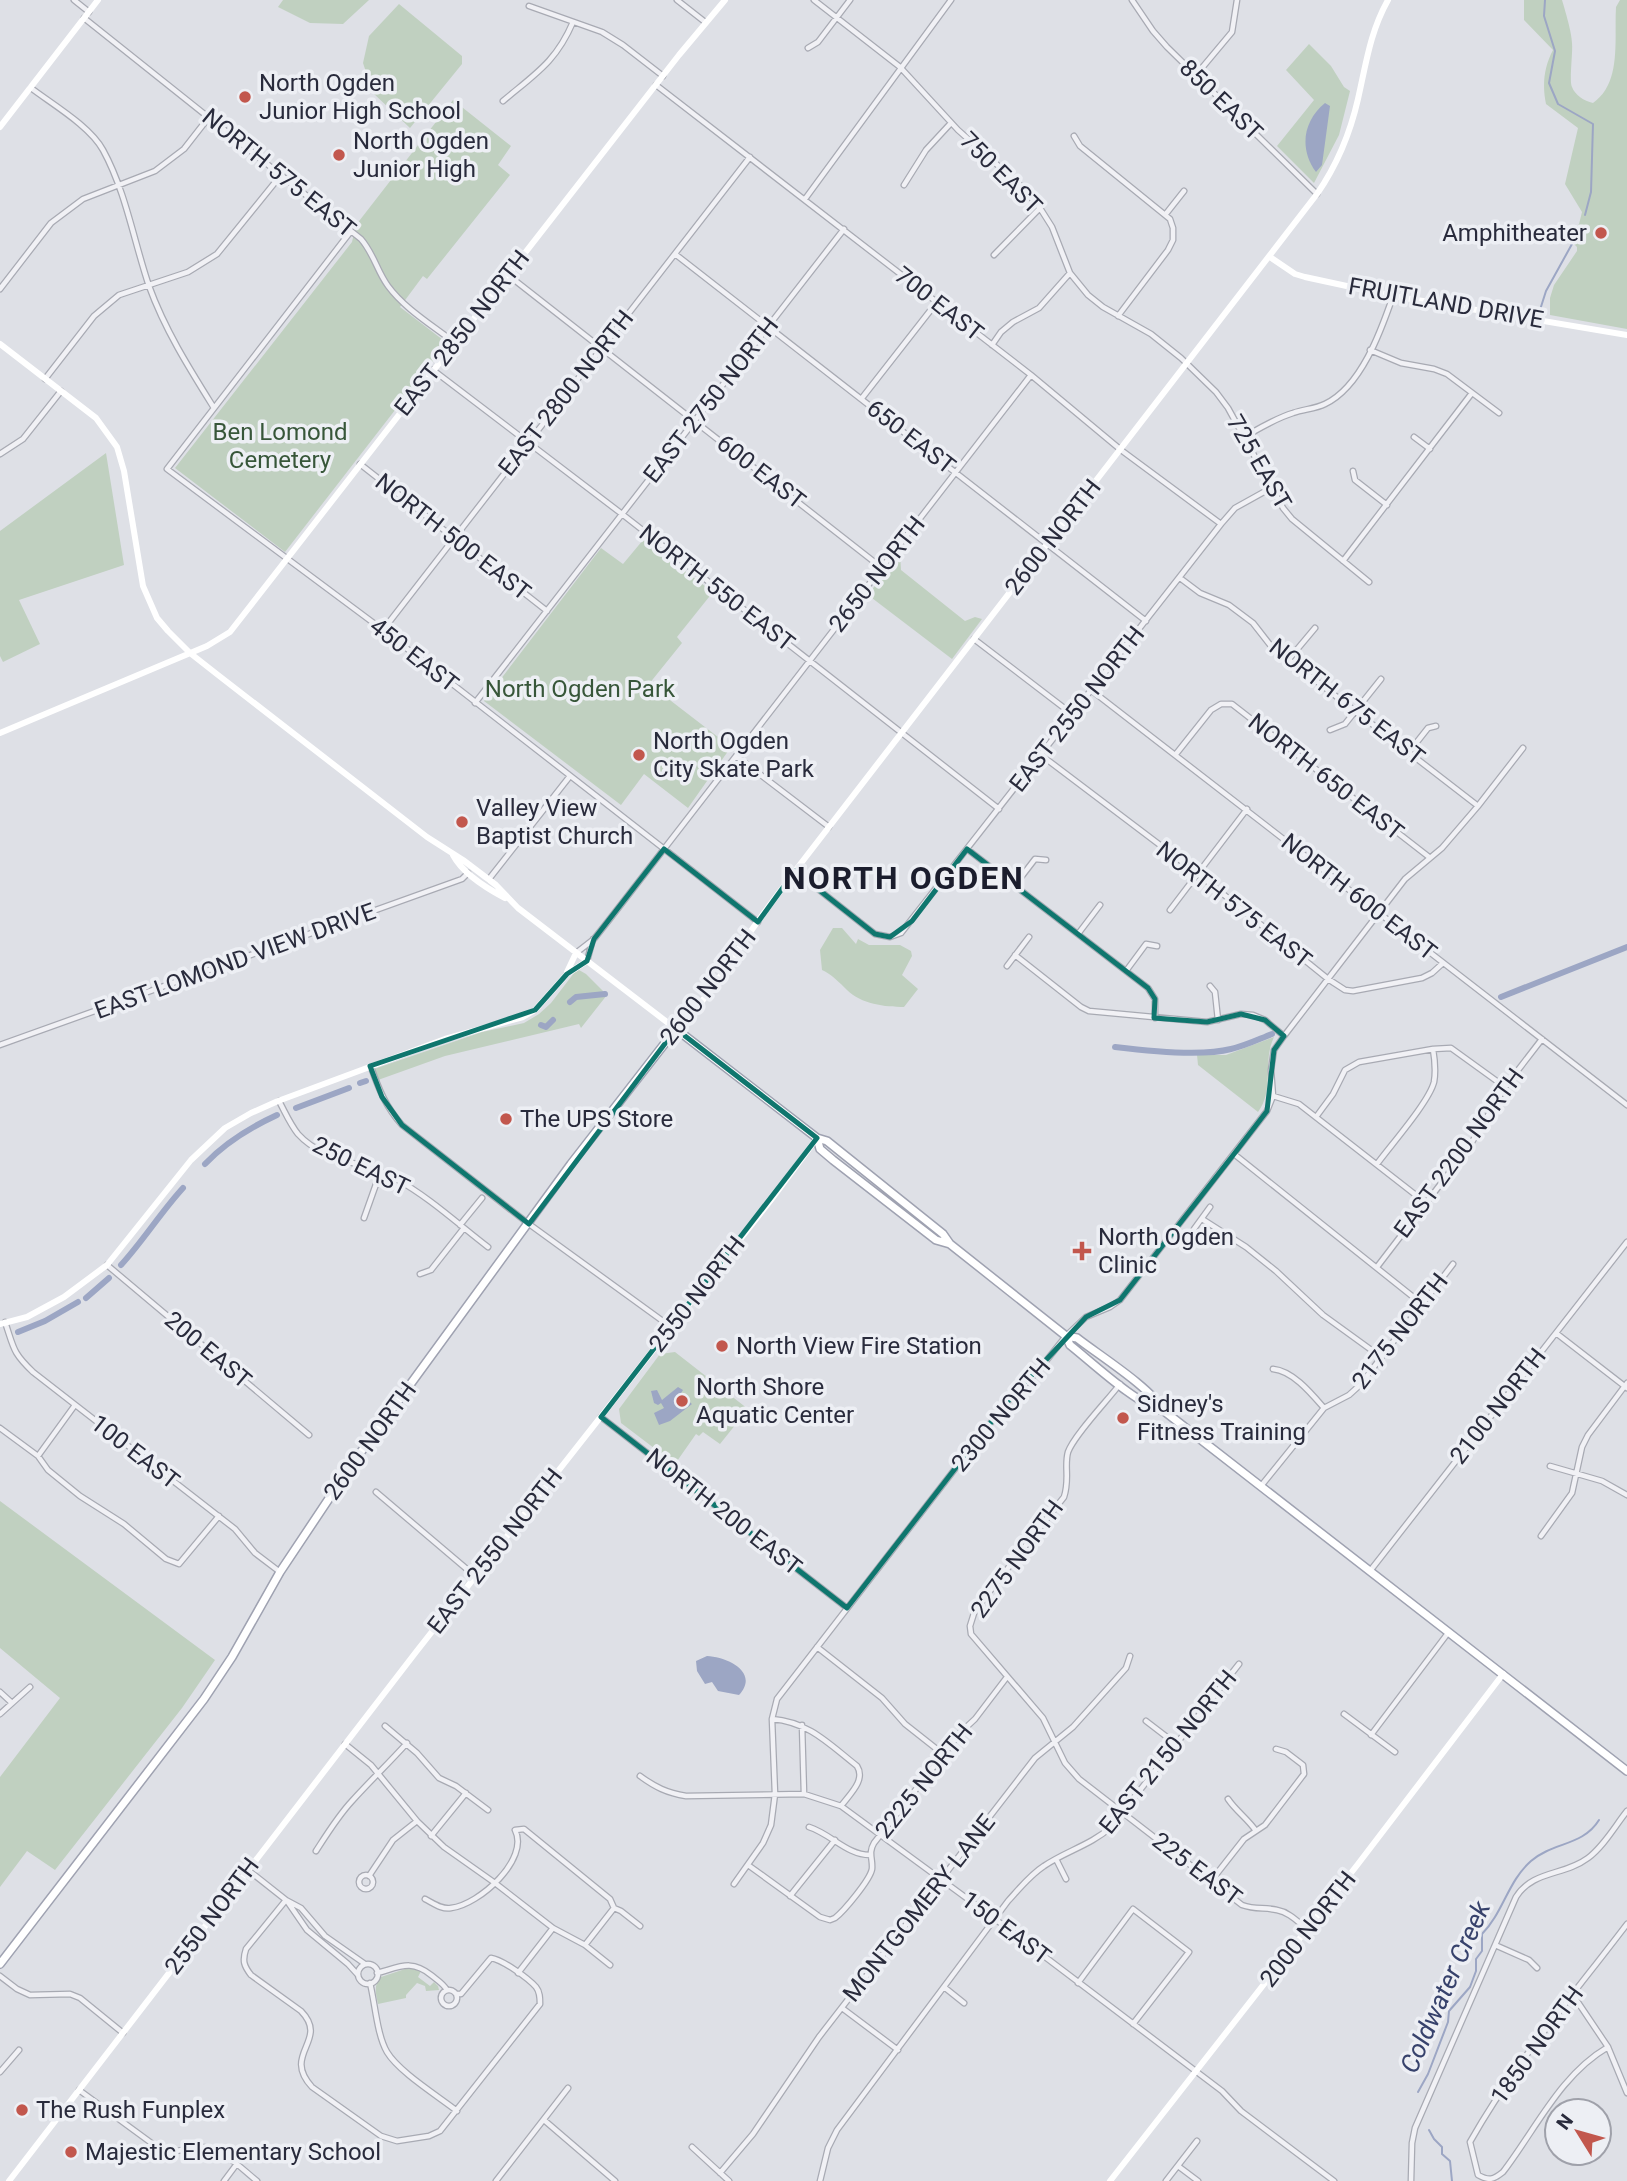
<svg xmlns="http://www.w3.org/2000/svg" width="1627" height="2181" viewBox="0 0 1627 2181" font-family="Roboto,sans-serif">
	<style>
		.green { fill: #c0d0c0 }
		.water { fill: #9ca6c4 }
		.lines { fill: none; stroke-linecap: round; stroke-linejoin: round }
		.stream { stroke: #9ca6c4; stroke-width: 2 }
		.canal { stroke: #9ca6c4; stroke-width: 6 }
		.street-casing { stroke: #a8aab3; stroke-width: 7 }
		.primary-casing { stroke: #9fa2b1; stroke-width: 10 }
		.street { stroke: #f1f1f5; stroke-width: 4.5 }
		.secondary { stroke: #fff; stroke-width: 6 }
		.primary { stroke: #fff; stroke-width: 7 }
		.marked { fill: none; stroke: #0f766e; stroke-width: 5; stroke-linejoin: round }
		.poi-dot { fill: #c2574d; stroke: #edeff4; stroke-width: 2.5 }
		.labels { text-anchor: middle; dominant-baseline: central; stroke-width: 7; stroke-linejoin: round; paint-order: stroke }
		.poi-label { font-size: 24px; fill: #292b3c; stroke: #edeff4; text-anchor: start }
		.street-label { font-size: 24px; fill: #292b3c; stroke: #edeff4 }
		.park-label { font-size: 24px; fill: #375639; stroke: #edeff4 }
		.water-label { font-size: 26px; font-style: italic; fill: #37426c; stroke: #edeff4 }
		.district-label { font-size: 32px; font-weight: bold; letter-spacing: 2px; fill: #1b1d2d; stroke: #edeff4 }
	</style>
	<rect width="100%" height="100%" fill="#dee0e6"/>
	<path class="green" d="M283 0H369L343 24 310 23 278 7Z
		M1524 0H1562C1565 10 1572 33 1572 43 1573 52 1569 82 1572 87 1575 95 1584 101 1593 103 1622 83 1614 39 1616 7L1620 0H1627V329L1550 315V298L1554 285 1577 251V247L1568 238 1579 224 1582 212 1565 184 1578 128 1546 104C1542 85 1544 67 1553 50L1524 20Z
		M399 4 462 56V64L410 128 373 93 363 63 369 36Z
		M1309 44 1331 66 1344 87 1350 91 1339 135 1314 183 1277 146 1314 100 1286 70Z
		M453 100 511 146 498 165 510 175 427 279 423 276 400 307 447 343 285 552 175 468 352 242 356 225Z
		M106 453 124 565 19 600 40 644 3 662 0 656V531Z
		M643 540 713 592 677 637 682 643 649 684 731 747 688 808 644 774 621 805 484 701 601 548 623 564Z
		M900 552 901 570 965 621 975 617 982 619 952 659 868 595Z
		M833 928H842L856 944 858 939 869 945H900L911 951 912 956 902 975 918 989 904 1007C885 1007 861 1004 847 990 840 983 830 973 822 970L820 950Z
		M579 970 586 974 607 995 581 1028 579 1024 445 1056 378 1080 374 1069 482 1032 524 1023 539 1014 551 1003 574 973Z
		M1274 1037C1262 1062 1275 1090 1258 1112L1198 1065 1197 1055H1226Z
		M675 1352 748 1409 720 1444 703 1432 699 1436 696 1434 675 1464 621 1423 619 1409 660 1354Z
		M0 1501 215 1660 182 1708 55 1870 27 1851 0 1887V1777L60 1698 0 1648Z
		M411 1967 421 1971 418 1977 430 1986 434 1982 438 1986 439 1990 426 1991 425 1986 417 1983 406 1995V1998L378 2004C376 1994 373 1985 381 1977Z"/>
	<path class="water" d="M1325 103 1330 106 1322 165 1316 172C1299 149 1303 121 1325 103Z
		M678 1387 683 1390 680 1395 692 1404 670 1421 659 1425 654 1413 664 1408 661 1403 658 1405 654 1403 651 1391 657 1390 662 1400Z
		M707 1656C727 1657 760 1672 739 1695L718 1691 712 1682 705 1684 697 1671 696 1661Z"/>
	<g class="lines">
		<path class="stream" d="M1545 0 1544 16 1555 51 1549 83 1558 104 1593 124 1591 192 1585 215
			M1539 313 1546 291 1572 244
			M1418 2092 1428 2074 1448 2022 1449 2011 1470 1987 1476 1971V1959L1482 1951V1934C1503 1913 1508 1881 1531 1861 1553 1842 1583 1846 1599 1820
			M1429 2130 1434 2139 1442 2147V2154L1450 2161 1452 2181"/>
		<path class="canal" d="M1501 997 1627 947
			M570 1002 576 997 605 994
			M541 1025 546 1027 553 1020
			M1115 1047C1147 1051 1200 1057 1231 1049 1245 1046 1259 1039 1272 1034
			M360 1083 366 1081
			M296 1108 349 1088
			M205 1164C226 1142 249 1128 277 1115
			M121 1265C143 1241 161 1212 183 1188
			M86 1298 109 1278
			M18 1332 45 1321 78 1302"/>
		<defs>
			<path id="street" d="M74 0 89 12
				M677 0 705 22
				M814 0 900 67 958 130 1021 186 1040 208 1052 227 1070 273 1088 295 1103 307 1151 334 1181 358 1216 392 1228 408 1283 508 1292 519 1369 582
				M1132 0 1153 31 1167 47 1317 194
				M529 6 602 32 623 45 663 76
				M84 18 361 239C374 254 377 271 388 286 405 309 432 325 455 343
				M808 48 818 42 850 0
				M1196 75 1232 32 1237 0
				M656 85 1031 375 1121 450 1221 524
				M31 88C52 104 90 126 103 150 126 192 134 242 149 286 165 330 189 368 214 408
				M503 101C535 74 556 62 573 22
				M1074 136 1080 146 1170 219 1173 228V240L1168 250 1118 316
				M904 185 926 150 951 123
				M805 199 951 0
				M1165 215 1184 191
				M351 231 167 469 383 630 758 922
				M675 254 1146 621
				M994 255 1040 208
				M508 275 882 568
				M0 289 51 223 83 199 155 171 184 149 209 117
				M992 345 1001 332 1013 322 1039 308 1070 273
				M1370 350 1401 363 1434 369 1447 374 1499 413
				M433 370 622 514 999 809
				M45 379 94 316 119 295 188 272 217 254 281 175
				M862 398 937 302
				M1244 437C1260 428 1276 418 1293 413 1304 409 1315 409 1325 404 1361 387 1381 331 1393 296
				M1414 437 1430 449
				M0 454 23 439 61 391
				M360 464 547 611
				M1353 471 1355 480 1387 505
				M1343 561 1472 393
				M1180 578 1200 593 1229 605 1253 623 1271 646 1478 806
				M383 630 750 157
				M974 639 1072 714
				M1289 659 1315 628
				M1091 690 1627 1105
				M475 703 844 229
				M1330 730 1345 724 1381 679
				M1409 752 1428 728 1436 726
				M1176 754 1211 710 1221 704H1232L1429 857
				M1041 755 1197 873 1328 979 1345 990 1353 991 1422 978 1432 973 1443 963
				M736 756 829 827
				M967 849 1148 988 1155 999V1018
				M795 871 875 934 890 937 901 933 1221 524 1235 508 1271 488
				M489 879 570 776
				M1015 885 1035 859 1046 860
				M1170 910 1247 809
				M1078 934 1100 905
				M576 953 594 939 609 920 1031 375
				M1015 955 1081 1007 1089 1011 1207 1022 1241 1014 1253 1015 1265 1020 1284 1036
				M587 961 593 939
				M1007 966 1029 937
				M1126 971 1146 944 1157 946
				M1210 986 1215 992 1218 1020
				M0 1045 462 879 468 873
				M371 1067C379 1090 386 1107 402 1125L529 1224 671 1327
				M1273 1096 1299 1104 1426 1203
				M279 1101C285 1112 290 1124 298 1134 323 1162 365 1162 396 1179 429 1197 458 1224 488 1247
				M1316 1117 1333 1094 1345 1070 1359 1062 1433 1049 1451 1048 1505 1087
				M1234 1154 1422 1304
				M1377 1164C1390 1146 1429 1102 1434 1082 1436 1071 1435 1061 1433 1049
				M364 1218 380 1173
				M1202 1219 1246 1247 1276 1271 1323 1315 1381 1357
				M460 1225 482 1198
				M1194 1229 1210 1207
				M107 1265 309 1435
				M1377 1267 1469 1147 1505 1087 1542 1039
				M420 1274 431 1270 464 1228
				M5 1322C14 1348 12 1352 33 1372L235 1529 255 1553 280 1572
				M1556 1333 1627 1388
				M1273 1369C1293 1371 1311 1393 1324 1408
				M1120 1384C1108 1400 1074 1435 1068 1452 1064 1466 1070 1479 1064 1497L975 1610 970 1626 971 1634 1043 1718 1065 1763 1079 1779 1242 1905C1256 1910 1264 1907 1277 1910 1289 1912 1298 1922 1307 1929
				M601 1417 847 1608
				M0 1428 38 1456 48 1470 80 1496 124 1524 166 1559 179 1564 219 1516
				M38 1456 75 1405
				M1550 1466 1602 1481 1627 1495
				M1261 1486 1324 1408 1349 1395 1360 1385 1453 1264
				M376 1492 475 1576
				M1541 1536 1572 1493 1582 1447 1588 1435 1627 1383
				M1370 1571 1627 1242
				M817 1647 882 1698 905 1724 943 1754
				M0 1692 12 1703
				M0 1714 30 1687
				M1344 1714 1395 1752
				M772 1719C809 1722 829 1744 857 1766 866 1780 850 1794 841 1806
				M1146 1721 1176 1744
				M802 1725 804 1794
				M385 1726 417 1753 439 1778 456 1786 488 1810
				M1371 1735 1448 1633
				M345 1744 371 1765 417 1821 444 1847 495 1883 553 1928 585 1945 610 1965
				M640 1776C655 1787 667 1793 686 1796L804 1794 841 1806 995 1919 1222 2091 1241 2111 1334 2181
				M1228 1799C1236 1811 1248 1819 1256 1831
				M809 1827C831 1834 847 1855 870 1855
				M431 1836 466 1793
				M316 1851C327 1834 338 1816 352 1801 370 1781 389 1763 407 1743
				M1056 1859 1066 1879
				M748 1865 820 1917 830 1920 835 1918C844 1911 870 1880 872 1869 873 1859 868 1853 874 1843L960 1733 975 1719 1007 1677
				M248 1870 286 1900 301 1908 325 1936 365 1964
				M359 1882a7 7 0 1 1 14 0a7 7 0 1 1-14 0Z
				M369 1876 393 1840 417 1821
				M1211 1881 1244 1839 1265 1825 1304 1774 1303 1765 1286 1752 1276 1749
				M734 1884 763 1843 771 1825 775 1794 772 1719 777 1699 1006 1403 1038 1371 1066 1336 1086 1317 1110 1307 1120 1300 1267 1111 1273 1096 1271 1070 1274 1050 1284 1036 1405 879 1442 848 1478 806 1523 748
				M790 1896 835 1840
				M425 1899C433 1903 442 1910 451 1908 479 1905 530 1859 515 1830L524 1829 610 1899 614 1908 621 1911 640 1926
				M286 1900 246 1949C242 1961 244 1966 251 1975L301 2011C330 2041 281 2053 312 2087L381 2136 397 2141 429 2136 440 2131 540 2004C540 1998 540 1992 536 1987 528 1978 503 1960 491 1958L461 1994H456
				M287 1901 307 1930 348 1964 358 1975
				M585 1945 614 1908
				M1495 1945 1529 1960 1537 1968
				M358 1974a10 10 0 1 1 20 0a10 10 0 1 1-20 0Z
				M377 1973C400 1967 411 1959 431 1975 437 1980 443 1983 447 1990
				M518 1973 553 1928
				M0 1976 17 1989 30 1995 70 1994 80 1998 123 2033
				M370 1983C375 2003 377 2035 387 2052 399 2072 438 2096 457 2111
				M1078 1983 1133 1909 1189 1952 1133 2024
				M944 1987 964 2003
				M441 1998a8 8 0 1 1 16 0a8 8 0 1 1-16 0Z
				M1573 1995 1608 2047 1627 2093
				M842 2008 898 2050
				M1608 2047C1560 2075 1536 2129 1503 2172 1493 2180 1489 2181 1478 2175L1470 2142C1514 2064 1573 1995 1627 1924
				M0 2072 19 2050
				M79 2090 161 2150C176 2154 185 2148 200 2147 220 2146 242 2169 257 2181
				M544 2120 615 2181
				M692 2147 729 2181
				M1178 2166 1198 2181
				M720 2173 753 2134 819 2037 1035 1758 1073 1727 1126 1668 1130 1656
				M224 2181 236 2165
				M496 2181 568 2088
				M820 2181 828 2148 837 2130 1008 1901C1019 1889 1030 1875 1044 1866 1066 1851 1091 1845 1111 1827L1239 1664
				M1166 2181 1197 2141
				M1411 2181 1412 2143 1415 2128 1516 1897C1533 1870 1564 1876 1588 1858 1604 1846 1615 1826 1627 1811"/>
			<path id="primary" d="M817 1138 820 1149 833 1160 936 1240 950 1244
				M1066 1336 1077 1338C1100 1356 1150 1387 1164 1411L1627 1771
				M0 1964 204 1699 232 1657 280 1572 350 1467 571 1164 676 1029 817 1138 827 1141 943 1234 950 1244 1066 1336 1070 1345C1094 1364 1137 1405 1164 1411"/>
		</defs>
		<use href="#street" class="street-casing"/>
		<use href="#primary" class="primary-casing"/>
		<use href="#street" class="street"/>
		<path class="secondary" d="M0 127 98 0
			M1270 257 1295 274 1305 277 1393 296 1627 335
			M0 344 96 418 117 447 124 471 143 586 157 618 168 631 190 653 218 675 427 837 463 860 496 885 518 908 676 1029C703 1005 720 976 740 947 757 921 777 896 795 871L1317 194C1337 165 1350 134 1358 99 1366 64 1370 32 1388 0
			M0 733 207 646 230 632 679 55 725 0
			M453 855C463 874 486 888 505 898
			M567 972 576 953
			M0 1324 27 1317 64 1297 107 1265 191 1160 225 1128 251 1113 278 1101 445 1039 523 1017 535 1010 567 974 587 961
			M9 2181 416 1652 771 1200 817 1138
			M1110 2181 1358 1864 1503 1674"/>
		<use href="#primary" class="primary"/>
	</g>
	<path class="marked" d="M664 849 758 922 795 871 875 934 890 937 912 921 967 849 1148 988 1155 999 1154 1018 1207 1022 1241 1014 1265 1020 1284 1036 1274 1050 1267 1111 1234 1154 1120 1300 1086 1317 1006 1403 847 1608 601 1417 817 1138 676 1029 529 1224 402 1125 382 1097 370 1066 535 1010 567 974 587 961 594 939Z"/>
	<g class="poi-dot">
		<circle cx="245" cy="97" r="7"/>
		<circle cx="339" cy="155" r="7"/>
		<circle cx="1601" cy="233" r="7"/>
		<circle cx="639" cy="755" r="7"/>
		<circle cx="462" cy="822" r="7"/>
		<circle cx="506" cy="1119" r="7"/>
		<path d="M1078.5 1240.5h7v7h7v7h-7v7h-7v-7h-7v-7h7z"/>
		<circle cx="722" cy="1346" r="7"/>
		<circle cx="682" cy="1401" r="7"/>
		<circle cx="1123" cy="1418" r="7"/>
		<circle cx="22" cy="2110" r="7"/>
		<circle cx="71" cy="2152" r="7"/>
	</g>
	<g class="labels">
		<g class="poi-label">
			<text x="259" y="83">North Ogden<tspan x="259" dy="28">Junior High School</tspan></text>
			<text x="353" y="141">North Ogden<tspan x="353" dy="28">Junior High</tspan></text>
			<text x="1587" y="233" text-anchor="end">Amphitheater</text>
			<text x="653" y="741">North Ogden<tspan x="653" dy="28">City Skate Park</tspan></text>
			<text x="476" y="808">Valley View<tspan x="476" dy="28">Baptist Church</tspan></text>
			<text x="520" y="1119">The UPS Store</text>
			<text x="1098" y="1237">North Ogden<tspan x="1098" dy="28">Clinic</tspan></text>
			<text x="736" y="1346">North View Fire Station</text>
			<text x="696" y="1387">North Shore<tspan x="696" dy="28">Aquatic Center</tspan></text>
			<text x="1137" y="1404">Sidney's<tspan x="1137" dy="28">Fitness Training</tspan></text>
			<text x="36" y="2110">The Rush Funplex</text>
			<text x="85" y="2152">Majestic Elementary School</text>
		</g>
		<g class="street-label">
			<text transform="translate(1221 100) rotate(44)">850 EAST</text>
			<text transform="translate(279 173) rotate(39)">NORTH 575 EAST</text>
			<text transform="translate(1001 173) rotate(45)">750 EAST</text>
			<text transform="translate(1446 303) rotate(10)">FRUITLAND DRIVE</text>
			<text transform="translate(939 304) rotate(38)">700 EAST</text>
			<text transform="translate(462 333) rotate(-52)">EAST 2850 NORTH</text>
			<text transform="translate(566 393) rotate(-52)">EAST 2800 NORTH</text>
			<text transform="translate(711 400) rotate(-52)">EAST 2750 NORTH</text>
			<text transform="translate(911 437) rotate(38)">650 EAST</text>
			<text transform="translate(1259 462) rotate(60)">725 EAST</text>
			<text transform="translate(761 472) rotate(38)">600 EAST</text>
			<text transform="translate(453 537) rotate(38)">NORTH 500 EAST</text>
			<text transform="translate(1053 537) rotate(-52)">2600 NORTH</text>
			<text transform="translate(877 574) rotate(-52)">2650 NORTH</text>
			<text transform="translate(717 588) rotate(38)">NORTH 550 EAST</text>
			<text transform="translate(414 655) rotate(38)">450 EAST</text>
			<text transform="translate(1347 702) rotate(38)">NORTH 675 EAST</text>
			<text transform="translate(1077 709) rotate(-52)">EAST 2550 NORTH</text>
			<text transform="translate(1326 777) rotate(38)">NORTH 650 EAST</text>
			<text transform="translate(1359 897) rotate(38)">NORTH 600 EAST</text>
			<text transform="translate(1234 905) rotate(38)">NORTH 575 EAST</text>
			<text transform="translate(235 961) rotate(-20)">EAST LOMOND VIEW DRIVE</text>
			<text transform="translate(708 987) rotate(-52)">2600 NORTH</text>
			<text transform="translate(1459 1153) rotate(-54)">EAST 2200 NORTH</text>
			<text transform="translate(361 1166) rotate(26)">250 EAST</text>
			<text transform="translate(697 1294) rotate(-52)">2550 NORTH</text>
			<text transform="translate(1400 1331) rotate(-52)">2175 NORTH</text>
			<text transform="translate(208 1350) rotate(40)">200 EAST</text>
			<text transform="translate(1498 1406) rotate(-52)">2100 NORTH</text>
			<text transform="translate(1001 1415) rotate(-50)">2300 NORTH</text>
			<text transform="translate(370 1441) rotate(-54)">2600 NORTH</text>
			<text transform="translate(135 1452) rotate(38)">100 EAST</text>
			<text transform="translate(724 1512) rotate(38)">NORTH 200 EAST</text>
			<text transform="translate(495 1551) rotate(-52)">EAST 2550 NORTH</text>
			<text transform="translate(1017 1559) rotate(-54)">2275 NORTH</text>
			<text transform="translate(1168 1752) rotate(-51)">EAST 2150 NORTH</text>
			<text transform="translate(924 1781) rotate(-51)">2225 NORTH</text>
			<text transform="translate(1197 1869) rotate(37)">225 EAST</text>
			<text transform="translate(919 1908) rotate(-52)">MONTGOMERY LANE</text>
			<text transform="translate(212 1916) rotate(-53)">2550 NORTH</text>
			<text transform="translate(1006 1928) rotate(37)">150 EAST</text>
			<text transform="translate(1308 1929) rotate(-52)">2000 NORTH</text>
			<text transform="translate(1537 2045) rotate(-54)">1850 NORTH</text>
		</g>
		<g class="park-label">
			<text x="280" y="432">Ben Lomond<tspan x="280" dy="28">Cemetery</tspan></text>
			<text x="580" y="689">North Ogden Park</text>
		</g>
		<g class="water-label">
			<text transform="translate(1445 1987) rotate(-66)">Coldwater Creek</text>
		</g>
		<g class="district-label">
			<text x="904" y="878">NORTH OGDEN</text>
		</g>
	</g>
	<g transform="translate(1578 2132) rotate(307)"><circle r="33" fill="#edeff4" stroke="#9fa1aa" stroke-width="2"/>
	<path d="M0-5L12 26L0 18L-12 26Z" fill="#c2574d"/>
	<text y="-10" font-size="19" font-weight="bold" text-anchor="middle" fill="#292b3c">N</text>
	</g>
</svg>
